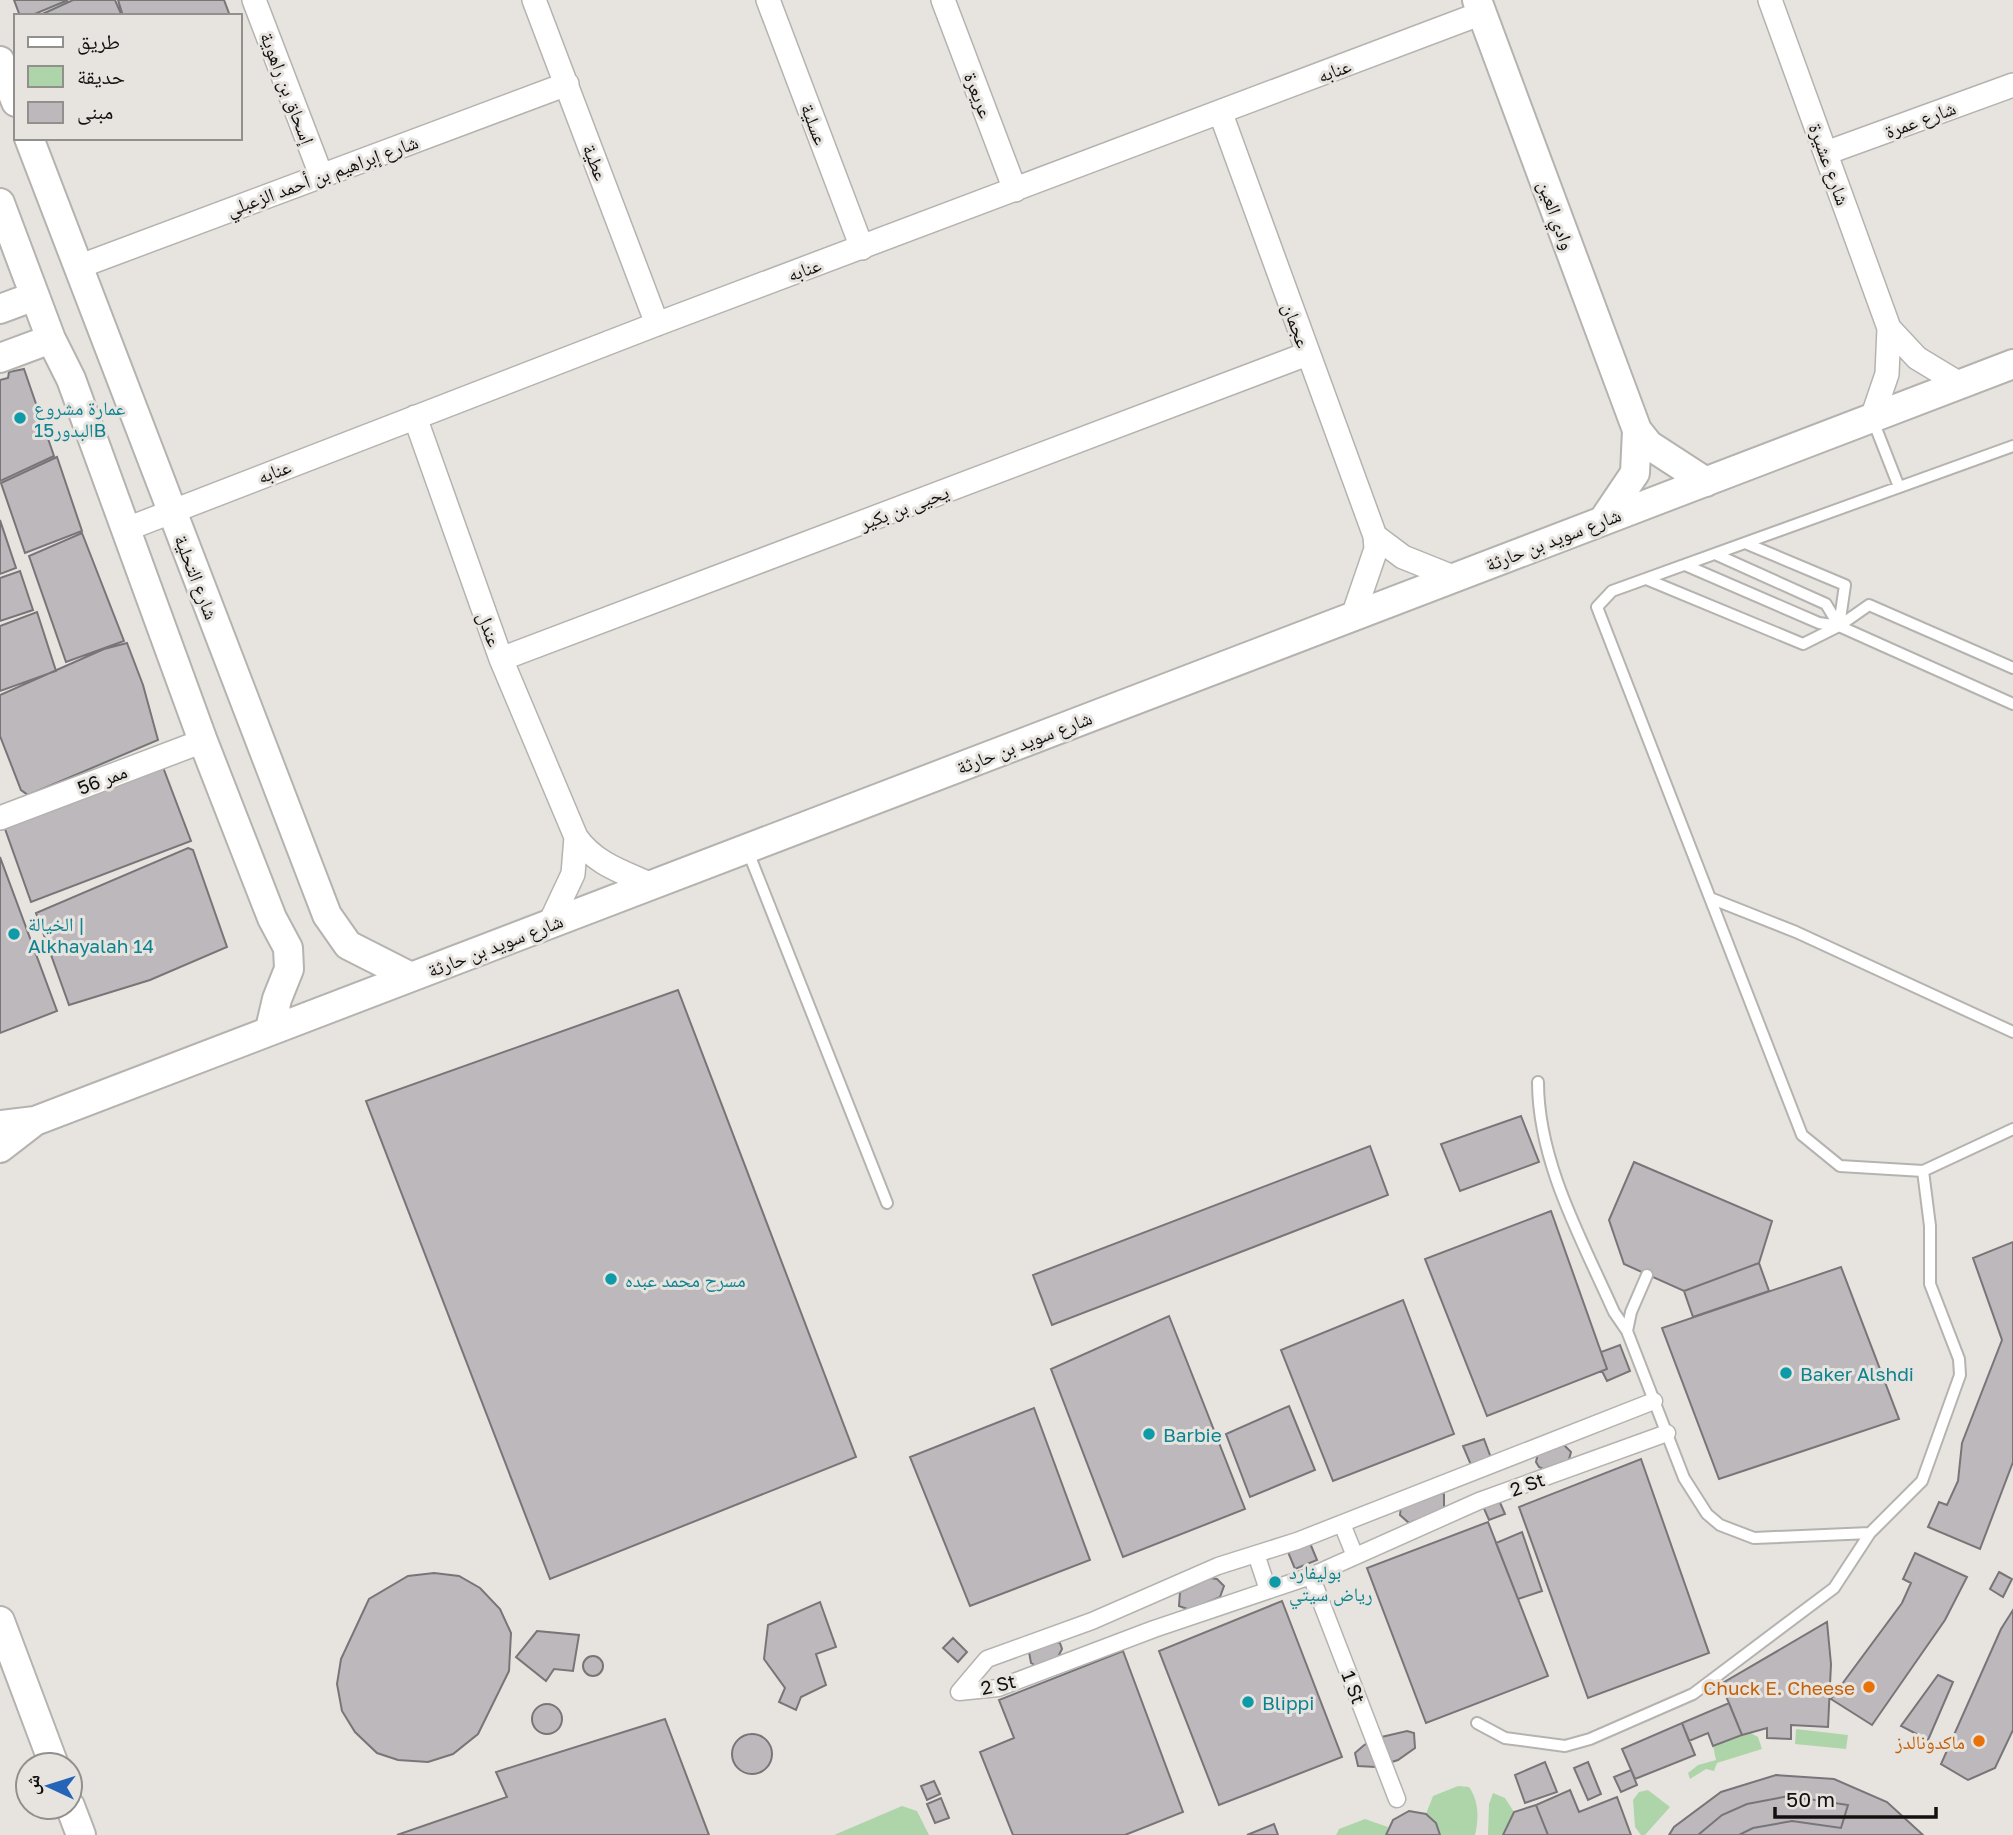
<svg xmlns="http://www.w3.org/2000/svg" width="2013" height="1835" viewBox="0 0 2013 1835" font-family="'Golos Text','Noto Naskh Arabic',sans-serif">
	<style>
		.green { fill: #aed5a9 }
		.building { fill: #bcb8bc; stroke: #787578; stroke-width: 2 }
		.lines { fill: none; stroke-linecap: round; stroke-linejoin: round }
		.service-casing { stroke: #b5b3af; stroke-width: 14 }
		.pedestrian-casing { stroke: #b5b3af; stroke-width: 19 }
		.minor-casing { stroke: #b5b3af; stroke-width: 26 }
		.tertiary-casing { stroke: #b5b3af; stroke-width: 32 }
		.service { stroke: #fff; stroke-width: 10 }
		.pedestrian { stroke: #fff; stroke-width: 16 }
		.minor { stroke: #fff; stroke-width: 23 }
		.tertiary { stroke: #fff; stroke-width: 28 }
		.culture-dot { fill: #0f9aa8; stroke: #e7e4e0; stroke-width: 2.5 }
		.food-dot { fill: #e8710a; stroke: #e7e4e0; stroke-width: 2.5 }
		.labels { text-anchor: middle; dominant-baseline: central; stroke-width: 6; stroke-linejoin: round; paint-order: stroke }
		.street-label { font-size: 19px; fill: #121110; stroke: #e7e4e0 }
		.culture-label { font-size: 19px; fill: #0d838f; stroke: #e7e4e0; text-anchor: start }
		.food-label { font-size: 19px; fill: #c56008; stroke: #e7e4e0; text-anchor: end }
	</style>
	<rect width="100%" height="100%" fill="#e7e4e0"/>
	<path class="green" d="M1796 1729 1848 1735 1846 1749 1795 1744Z
		M1749 1732 1758 1737 1762 1749 1717 1763 1714 1771 1706 1769 1690 1779 1688 1773 1698 1765 1716 1760 1713 1746Z
		M1458 1786 1469 1787C1479 1801 1479 1818 1475 1835H1440L1436 1823 1426 1814 1433 1796Z
		M1648 1790 1670 1807 1645 1835H1641L1635 1827 1633 1800 1639 1792Z
		M1493 1793 1505 1798 1514 1812 1503 1835H1488L1489 1804Z
		M902 1806 917 1811 929 1835H834Z
		M1365 1819 1388 1827 1386 1835H1336L1339 1829Z"/>
	<path class="building" d="M14 0H68L30 16H20Z
		M73 0H115L122 16H38Z
		M118 0H224L230 16H123Z
		M24 369 54 456 0 481V380L8 378 9 372Z
		M57 457 82 531 25 553 1 483Z
		M0 520 16 568 0 574Z
		M82 533 124 641 66 662 29 556Z
		M20 571 33 610 0 621V578Z
		M37 612 56 671 0 691V626Z
		M127 643 143 685 158 740 28 795 21 790 0 736V695L104 649Z
		M161 762 191 841 31 902 4 826Z
		M188 848 193 850 227 947 150 980 69 1005 36 913Z
		M0 857 57 1011 0 1033Z
		M678 990 856 1457 550 1579 366 1101Z
		M1521 1116 1539 1162 1460 1191 1441 1144Z
		M1370 1146 1388 1195 1052 1325 1033 1275Z
		M1634 1162 1772 1221 1759 1263 1684 1291 1624 1264 1609 1220Z
		M1551 1211 1607 1369 1487 1416 1425 1259Z
		M2013 1242V1462L1980 1549 1928 1527 1939 1502 1947 1505 1958 1481 1962 1443 2002 1340 1973 1258Z
		M1759 1263 1769 1291 1693 1317 1684 1291Z
		M1841 1267 1899 1419 1719 1479 1662 1328Z
		M1403 1300 1454 1434 1333 1481 1281 1350Z
		M1169 1316 1245 1509 1123 1557 1051 1369Z
		M1620 1345 1630 1371 1607 1381 1602 1371 1607 1369 1601 1352Z
		M1289 1406 1315 1470 1250 1497 1226 1434Z
		M1034 1408 1090 1560 970 1606 910 1457Z
		M1484 1439 1491 1458 1471 1465 1463 1446Z
		M1563 1444 1571 1452 1568 1463 1545 1470 1539 1467 1536 1462 1538 1453Z
		M1641 1459 1709 1653 1588 1698 1519 1507Z
		M1438 1491 1444 1494V1509L1409 1523 1400 1515 1401 1506Z
		M1498 1498 1505 1514 1489 1520 1482 1504Z
		M1488 1522 1548 1676 1426 1723 1367 1568Z
		M1522 1532 1542 1591 1518 1599 1496 1543Z
		M1310 1543 1317 1560 1295 1569 1288 1552Z
		M1915 1553 1967 1577 1945 1620 1872 1725 1831 1699 1902 1603 1911 1583 1903 1579Z
		M1999 1572 2012 1579 2003 1597 1990 1589Z
		M434 1573 459 1576 480 1588 500 1609 511 1633 509 1671 478 1734 453 1754 428 1762 398 1760 377 1753 355 1732 342 1711 337 1684 341 1659 369 1599 408 1576Z
		M1210 1578 1217 1579 1224 1586 1220 1597 1190 1610 1179 1606 1180 1592Z
		M1282 1601 1342 1757 1219 1805 1159 1651Z
		M820 1602 836 1647 816 1654 826 1685 801 1697 796 1710 779 1702 785 1688 764 1659 768 1625Z
		M2013 1610V1730L1995 1768 1968 1780 1941 1764 2001 1629Z
		M1827 1622 1831 1664 1828 1727 1791 1725V1739L1767 1738V1728L1742 1735 1721 1684Z
		M537 1631 579 1635 573 1671 554 1669 546 1681 516 1657Z
		M953 1638 967 1652 958 1662 943 1648Z
		M1053 1641 1060 1643 1062 1649 1056 1661 1036 1666 1031 1663 1029 1652Z
		M1123 1651 1183 1812 1125 1835H1013L980 1752 1014 1738 999 1700Z
		M583 1666a10 10 0 1 1 20 0a10 10 0 1 1-20 0Z
		M1938 1675 1953 1682 1928 1740 1901 1726Z
		M1729 1703 1742 1735 1713 1746 1708 1733 1689 1741 1682 1723Z
		M532 1719a15 15 0 1 1 30 0a15 15 0 1 1-30 0Z
		M665 1719 709 1835H397L507 1797 496 1772Z
		M1682 1723 1695 1755 1635 1779 1622 1749Z
		M1407 1731 1414 1733 1415 1748 1398 1760 1376 1767 1358 1766 1355 1753 1363 1746 1373 1739Z
		M732 1754a20 20 0 1 1 40 0a20 20 0 1 1-40 0Z
		M1545 1762 1557 1792 1525 1803 1515 1775Z
		M1588 1762 1601 1794 1588 1800 1574 1768Z
		M1631 1770 1637 1785 1621 1792 1614 1777Z
		M1776 1775 1834 1779 1887 1802 1923 1835H1669L1674 1827 1721 1792Z
		M934 1781 940 1794 927 1800 921 1786Z
		M1570 1790 1579 1812 1617 1797 1631 1835H1548L1536 1805Z
		M1789 1796 1848 1805 1841 1828 1792 1821 1753 1828 1739 1835H1698L1722 1815 1747 1804Z
		M941 1798 949 1818 935 1823 927 1804Z
		M1536 1805 1548 1835H1503L1514 1812Z
		M1409 1811 1426 1814 1436 1823 1440 1835H1386L1393 1820Z
		M1274 1824 1278 1835H1247Z"/>
	<g class="lines">
		<defs>
			<path id="service" d="M1872 418 1899 487
				M2013 446 1612 591 1597 607 1802 1135 1840 1166 1923 1171 2013 1129
				M1745 543 1845 585 1839 626
				M1715 554 1826 604 1839 626
				M1685 565 1819 623 1839 626 2013 704
				M1646 579 1803 644 1839 626 1869 605 2013 668
				M747 849 887 1203
				M1710 898 1796 932 2013 1032
				M1538 1082C1538 1162 1582 1240 1614 1312L1627 1331
				M1647 1275 1631 1312 1627 1331 1684 1478 1707 1514 1720 1525 1754 1538 1870 1533
				M1477 1723 1505 1738 1565 1746 1590 1739 1693 1694 1834 1588 1870 1533 1922 1481 1960 1375 1959 1359 1930 1284V1226L1923 1171"/>
			<path id="pedestrian" d="M1342 1524 1355 1556
				M1256 1554 1268 1590
				M1311 1576 1397 1799
				M959 1692 987 1659 1092 1621 1218 1566 1297 1541 1654 1401
				M959 1692 998 1688 1154 1629 1311 1576 1479 1501 1667 1433"/>
			<path id="minor" d="M254 0 321 175
				M534 0 657 324
				M768 0 862 248
				M943 0 1015 190
				M1770 0 1889 328
				M1221 114 1375 536
				M1826 153 2013 85
				M78 267 567 84
				M415 417 501 659 576 837
				M1872 418 1887 374 1889 328 1917 358 1960 384
				M127 529 657 324 1482 13
				M1353 616 1376 549 1375 536 1403 557 1453 577
				M501 659 1307 354
				M0 818 203 741
				M549 925 573 874 576 837C595 864 623 872 652 885"/>
			<path id="tertiary" d="M1477 0 1637 430 1635 473 1604 519
				M0 61 16 102
				M29 138 327 915 348 945 411 977
				M0 203 51 339 71 379 203 741 272 918 288 948 289 969 277 999 270 1029
				M0 309 35 296
				M0 358 51 339
				M1637 430 1649 445 1706 482
				M0 1125 35 1121 2013 364
				M0 1148 35 1121
				M0 1621 54 1765
				M70 1806 81 1835"/>
		</defs>
		<use href="#service" class="service-casing"/>
		<use href="#pedestrian" class="pedestrian-casing"/>
		<use href="#minor" class="minor-casing"/>
		<use href="#tertiary" class="tertiary-casing"/>
		<use href="#service" class="service"/>
		<use href="#pedestrian" class="pedestrian"/>
		<use href="#minor" class="minor"/>
		<use href="#tertiary" class="tertiary"/>
	</g>
	<g class="culture-dot">
		<circle cx="20" cy="418" r="7"/>
		<circle cx="14" cy="934" r="7"/>
		<circle cx="611" cy="1279" r="7"/>
		<circle cx="1786" cy="1373" r="7"/>
		<circle cx="1149" cy="1434" r="7"/>
		<circle cx="1275" cy="1582" r="7"/>
		<circle cx="1248" cy="1702" r="7"/>
	</g>
	<g class="food-dot">
		<circle cx="1869" cy="1687" r="7"/>
		<circle cx="1979" cy="1741" r="7"/>
	</g>
	<g class="labels">
		<g class="street-label">
			<text transform="translate(1334 70) rotate(-21)">عنابه</text>
			<text transform="translate(288 88) rotate(69)">إسحاق بن راهوية</text>
			<text transform="translate(979 95) rotate(69)">عريعرة</text>
			<text transform="translate(1920 119) rotate(-20)">شارع عمرة</text>
			<text transform="translate(815 124) rotate(69)">عسلية</text>
			<text transform="translate(596 162) rotate(69)">عطية</text>
			<text transform="translate(1830 164) rotate(70)">شارع عشيرة</text>
			<text transform="translate(322 175) rotate(-20)">شارع إبراهيم بن أحمد الزعبلي</text>
			<text transform="translate(1557 215) rotate(70)">وادي العين</text>
			<text transform="translate(804 269) rotate(-20)">عنابه</text>
			<text transform="translate(1297 325) rotate(70)">عجمان</text>
			<text transform="translate(274 471) rotate(-21)">عنابه</text>
			<text transform="translate(904 507) rotate(-21)">يحيى بن بكير</text>
			<text transform="translate(1553 539) rotate(-21)">شارع سويد بن حارثة</text>
			<text transform="translate(197 577) rotate(69)">شارع التحلية</text>
			<text transform="translate(490 629) rotate(70)">عندل</text>
			<text transform="translate(1024 742) rotate(-21)">شارع سويد بن حارثة</text>
			<text transform="translate(102 779) rotate(-21)">ممر 56</text>
			<text transform="translate(495 945) rotate(-21)">شارع سويد بن حارثة</text>
			<text transform="translate(1527 1484) rotate(-20)">2 St</text>
			<text transform="translate(998 1684) rotate(-13)">2 St</text>
			<text transform="translate(1354 1687) rotate(69)">1 St</text>
		</g>
		<g class="culture-label">
			<text x="34" y="407">عمارة مشروع<tspan x="34" dy="22">البدور15B</tspan></text>
			<text x="28" y="923">الخيالة |<tspan x="28" dy="22">Alkhayalah 14</tspan></text>
			<text x="625" y="1279">مسرح محمد عبده</text>
			<text x="1800" y="1373">Baker Alshdi</text>
			<text x="1163" y="1434">Barbie</text>
			<text x="1289" y="1571">بوليفارد<tspan x="1289" dy="22">رياض سيتي</tspan></text>
			<text x="1262" y="1702">Blippi</text>
		</g>
		<g class="food-label">
			<text x="1855" y="1687">Chuck E. Cheese</text>
			<text x="1965" y="1741">ماكدونالدز</text>
		</g>
	</g>
	<rect x="14" y="14" width="228" height="126" fill="#e7e4e0" stroke="#92908d" stroke-width="2"/>
	<rect x="28" y="37" width="35" height="10" fill="#ffffff" stroke="#92908d" stroke-width="2"/>
	<text x="77" y="49" font-size="21" fill="#121110">طريق</text>
	<rect x="28" y="66" width="35" height="21" fill="#aed5a9" stroke="#92908d" stroke-width="2"/>
	<text x="77" y="84" font-size="21" fill="#121110">حديقة</text>
	<rect x="28" y="102" width="35" height="21" fill="#bcb8bc" stroke="#92908d" stroke-width="2"/>
	<text x="77" y="119" font-size="21" fill="#121110">مبنى</text>
	<g transform="translate(49 1786) rotate(274)"><circle r="33" fill="#e7e4e0" stroke="#92908d" stroke-width="2"/>
	<path d="M0-5L12 26L0 18L-12 26Z" fill="#2564b6"/>
	<text y="-10" font-size="19" font-weight="bold" text-anchor="middle" fill="#121110">ش</text>
	</g>
	<path d="M1775 1807v10h161v-10" fill="none" stroke="#121110" stroke-width="3.5"/>
	<text x="1786" y="1807" font-size="21" fill="#121110" stroke="#e7e4e0" stroke-width="5" paint-order="stroke">50 m</text>
</svg>
